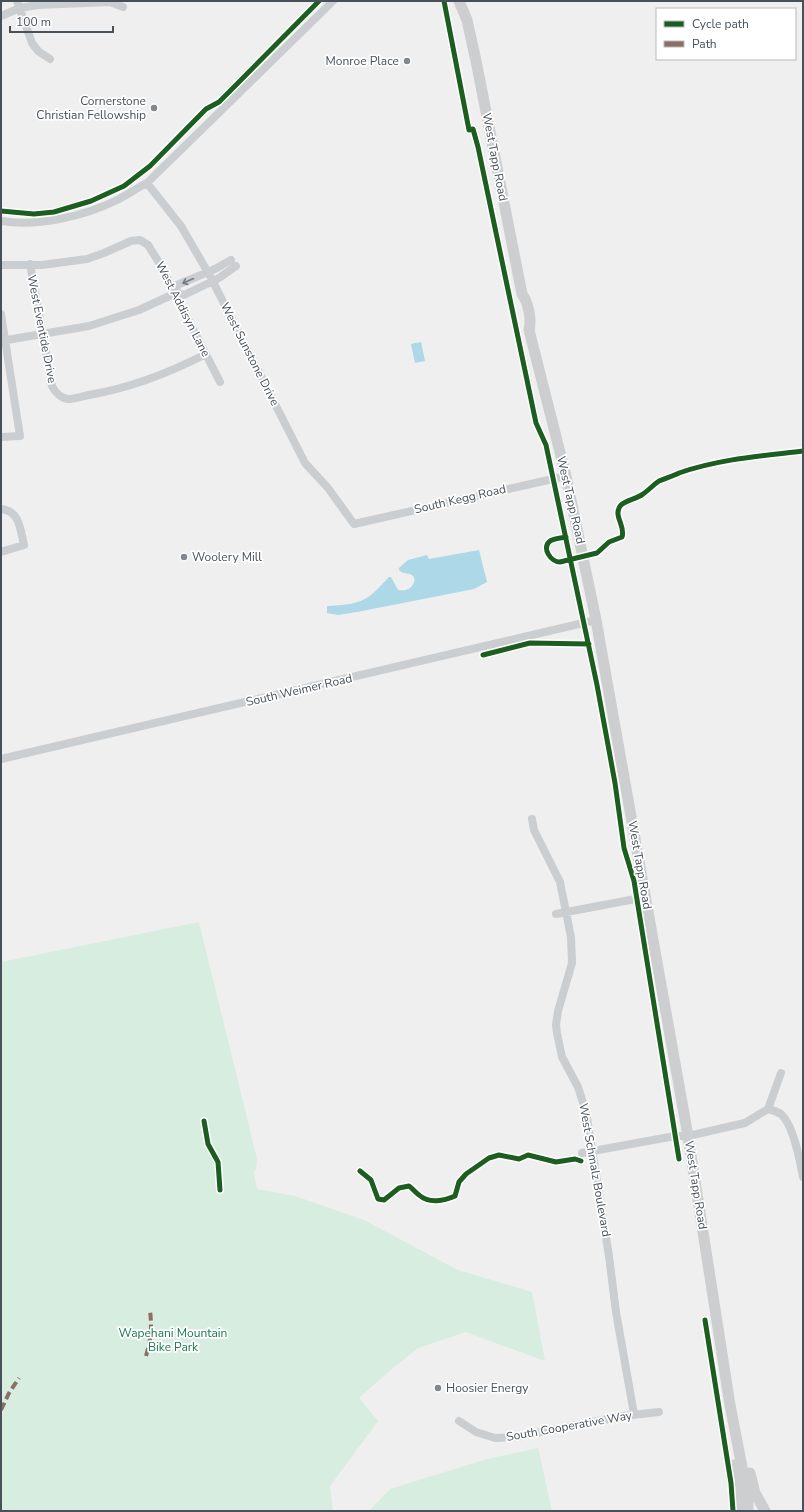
<svg xmlns="http://www.w3.org/2000/svg" width="804" height="1512" viewBox="0 0 804 1512" font-family="'Nunito Sans',sans-serif">
	<style>
		.green { fill: #d6ede0 }
		.water { fill: #add8e8 }
		.lines { fill: none; stroke-linecap: round; stroke-linejoin: round }
		.street { stroke: #cbced0; stroke-width: 8 }
		.secondary { stroke: #ccced0; stroke-width: 11 }
		.quiet { stroke: #8d6e63; stroke-width: 4; stroke-dasharray: 8 4; stroke-linecap: butt }
		.cycleway-casing { stroke: #fff; stroke-width: 8 }
		.cycleway { stroke: #1b5e20; stroke-width: 5 }
		.oneway { stroke: #767c83 }
		.poi-dot { fill: #83888e; stroke: #fff; stroke-width: 1.5 }
		.labels { text-anchor: middle; dominant-baseline: central; stroke-width: 3.5; stroke-linejoin: round; paint-order: stroke }
		.poi-label { font-size: 12px; fill: #48505a; stroke: #fff; text-anchor: end }
		.street-label { font-size: 12px; fill: #48505a; stroke: #fff }
		.park-label { font-size: 12px; fill: #1d7750; stroke: #fff }
	</style>
	<rect width="100%" height="100%" fill="#f0efef"/>
	<path class="green" d="M199 922 257 1159 256 1168 254 1173 257 1189 295 1196 364 1220 458 1270 532 1292 545 1361 466 1332 418 1348 393 1368 359 1398 378 1421 330 1486 333 1511H1V962Z
		M538 1448 552 1511H369L390 1489 487 1459Z"/>
	<path class="water" d="M421 342 425 361 415 363 411 344Z
		M479 550 487 582 474 589 357 612 338 615 327 613V606C341 605 359 605 371 595 377 590 383 583 389 577H391L398 590C401 590 405 591 408 589 412 588 417 580 413 576 409 572 403 575 399 570V568L408 560 427 555 429 559Z"/>
	<g class="lines">
		<path class="street" d="M17 1 32 43 38 51 50 59
			M1 16 20 8 38 5 110 2 123 7
			M147 183 181 226 210 276 305 463 328 488 354 524 566 476
			M1 221C38 227 85 216 117 200 127 195 137 188 147 183L333 1
			M30 264 52 386C55 392 61 398 68 399 75 399 83 396 89 395 130 388 169 373 206 354
			M1 265H42L87 259 104 253 131 241 140 240 148 245 160 264 220 382
			M176 293 177 285 215 269 231 260
			M1 314 20 436 1 437
			M1 341 89 326 139 310 176 293 184 295 219 278 236 266
			M1 509C20 511 20 529 24 545L1 552
			M1 759 596 620
			M532 819 534 830 560 882 571 937 572 963 558 1011 556 1025 557 1033 562 1057 578 1087 586 1112 609 1256 616 1312 634 1414
			M556 914 646 897
			M768 1109C772 1110 779 1112 782 1115 794 1127 800 1161 803 1177
			M582 1153 675 1136H688L745 1123 768 1109 781 1073
			M459 1421 476 1432 495 1438 516 1437 623 1416 659 1412"/>
		<path class="secondary" d="M459 1 467 20 476 61 522 294C528 302 532 319 529 330L566 476 596 620 688 1136 730 1405 748 1498V1511
			M734 1465 740 1498 739 1511
			M750 1473 755 1493 765 1511"/>
		<path class="quiet" d="M146 1356C151 1339 152 1328 150 1310
			M1 1410 9 1393 19 1378"/>
		<defs>
			<path id="cycleway" d="M444 1 469 130 473 129 478 147 536 423 546 445 597 685 615 783 624 848 634 881 679 1159
				M1 211 34 214 54 212 91 201 124 186 150 166 206 109 219 102 235 86 319 1
				M566 537C561 538 555 538 550 541 541 548 551 562 560 562L597 553 609 542 622 537C626 526 612 515 621 505 626 500 637 499 643 494 649 490 653 485 659 481 666 478 673 476 679 473 719 459 761 456 803 451
				M483 655 530 643 589 644
				M204 1121 208 1144 218 1162 220 1190
				M360 1171 371 1180 378 1199 384 1200 399 1188 409 1186C413 1189 415 1192 419 1195 429 1204 444 1201 455 1196L459 1182 466 1174 489 1158 499 1155 519 1159 528 1155 556 1162 575 1159 581 1161
				M705 1320 731 1483 733 1511"/>
		</defs>
		<use href="#cycleway" class="cycleway-casing"/>
		<use href="#cycleway" class="cycleway"/>
	</g>
	<defs><path id="oneway-shaft" d="M-6 0H5M1.5-3L5.5 0L1.5 3" fill="none" stroke-width="1.6" stroke-linecap="round" stroke-linejoin="round"/></defs>
	<use class="oneway" href="#oneway-shaft" transform="translate(188 281) rotate(156)"/>
	<g class="poi-dot">
		<circle cx="407" cy="61" r="4"/>
		<circle cx="154" cy="108" r="4"/>
		<circle cx="184" cy="557" r="4"/>
		<circle cx="438" cy="1388" r="4"/>
	</g>
	<g class="labels">
		<g class="poi-label">
			<text x="399" y="61">Monroe Place</text>
			<text x="146" y="101">Cornerstone<tspan x="146" dy="14">Christian Fellowship</tspan></text>
			<text x="192" y="557" text-anchor="start">Woolery Mill</text>
			<text x="446" y="1388" text-anchor="start">Hoosier Energy</text>
		</g>
		<g class="street-label">
			<text transform="translate(495 157) rotate(79)">West Tapp Road</text>
			<text transform="translate(183 309) rotate(63)">West Addisyn Lane</text>
			<text transform="translate(42 329) rotate(79)">West Eventide Drive</text>
			<text transform="translate(250 354) rotate(63)">West Sunstone Drive</text>
			<text transform="translate(460 499) rotate(-13)">South Kegg Road</text>
			<text transform="translate(571 500) rotate(77)">West Tapp Road</text>
			<text transform="translate(299 690) rotate(-13)">South Weimer Road</text>
			<text transform="translate(640 865) rotate(80)">West Tapp Road</text>
			<text transform="translate(595 1170) rotate(80)">West Schmalz Boulevard</text>
			<text transform="translate(696 1185) rotate(81)">West Tapp Road</text>
			<text transform="translate(569 1426) rotate(-10)">South Cooperative Way</text>
		</g>
		<g class="park-label">
			<text x="173" y="1333">Wapehani Mountain<tspan x="173" dy="14">Bike Park</tspan></text>
		</g>
	</g>
	<rect width="804" height="1512" fill="none" stroke="#48505a" stroke-width="4"/>
	<rect x="656" y="8" width="140" height="52" fill="#ffffff" stroke="#b6b9bd"/>
	<rect x="664" y="21" width="20" height="6" fill="#1b5e20" stroke="#b6b9bd"/>
	<text x="692" y="28" font-size="12" fill="#48505a">Cycle path</text>
	<rect x="664" y="41" width="20" height="6" fill="#8d6e63" stroke="#b6b9bd"/>
	<text x="692" y="48" font-size="12" fill="#48505a">Path</text>
	<path d="M10 26v6h103v-6" fill="none" stroke="#48505a" stroke-width="2"/>
	<text x="16" y="26" font-size="12" fill="#48505a" stroke="#ffffff" stroke-width="3" paint-order="stroke">100 m</text>
</svg>
